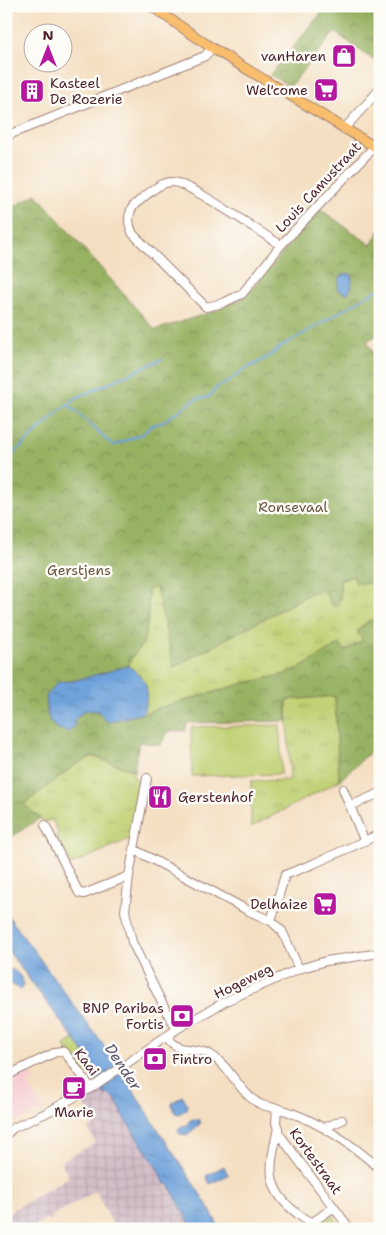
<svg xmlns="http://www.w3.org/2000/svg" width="386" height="1235" viewBox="0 0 386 1235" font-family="'Shantell Sans',sans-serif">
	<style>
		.built { fill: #f7cfd3 }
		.industrial { fill: url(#industrial-grid) }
		.grass { fill: url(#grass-tufts); stroke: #85784e }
		.forest { fill: url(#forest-crowns); stroke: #716848 }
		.park { fill: url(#park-crowns); stroke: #85784e }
		.garden { fill: #c0d072; stroke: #85784e }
		.water { fill: url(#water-ripples); stroke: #5c6082 }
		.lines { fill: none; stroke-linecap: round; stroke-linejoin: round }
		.stream { stroke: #6ea2da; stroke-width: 2 }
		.minor-casing { stroke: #9f7f76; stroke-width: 10 }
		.major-casing { stroke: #9f7f76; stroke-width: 11 }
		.minor { stroke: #fff; stroke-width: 8 }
		.major { stroke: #f9be6d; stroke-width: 9 }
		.labels { text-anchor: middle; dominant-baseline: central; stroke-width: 5; stroke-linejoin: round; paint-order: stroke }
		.poi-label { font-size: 14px; fill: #4a1f2b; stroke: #fdfcf7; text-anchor: end }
		.street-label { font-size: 14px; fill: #4a1f2b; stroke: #fdfcf7 }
		.park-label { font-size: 14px; fill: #6d5440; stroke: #fdfcf7 }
		.water-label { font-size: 15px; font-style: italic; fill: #585371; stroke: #fdfcf7 }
	</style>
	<defs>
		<pattern id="industrial-grid" width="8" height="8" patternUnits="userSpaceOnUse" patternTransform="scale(1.25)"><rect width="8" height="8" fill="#d2bdc7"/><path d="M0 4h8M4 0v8" fill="none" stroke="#b6a2ab"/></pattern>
		<pattern id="grass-tufts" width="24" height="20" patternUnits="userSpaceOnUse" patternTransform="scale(1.25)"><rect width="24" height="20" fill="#c0d072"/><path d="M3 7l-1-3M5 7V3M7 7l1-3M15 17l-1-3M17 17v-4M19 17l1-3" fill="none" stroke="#a6b263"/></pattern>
		<pattern id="forest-crowns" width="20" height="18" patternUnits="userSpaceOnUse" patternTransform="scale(1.25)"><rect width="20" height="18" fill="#98b264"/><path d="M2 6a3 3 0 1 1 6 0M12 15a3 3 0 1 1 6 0" fill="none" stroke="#7e9053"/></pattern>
		<pattern id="park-crowns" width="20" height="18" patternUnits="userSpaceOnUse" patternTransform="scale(1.25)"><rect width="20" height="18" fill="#c0d072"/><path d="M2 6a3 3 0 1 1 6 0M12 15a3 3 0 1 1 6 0" fill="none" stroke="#a6b263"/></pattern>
		<pattern id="water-ripples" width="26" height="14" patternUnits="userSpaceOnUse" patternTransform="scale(1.25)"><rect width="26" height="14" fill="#6ea2da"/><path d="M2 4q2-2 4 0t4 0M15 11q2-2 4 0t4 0" fill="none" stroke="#5c83b1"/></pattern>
	</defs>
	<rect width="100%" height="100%" fill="#fdfcf7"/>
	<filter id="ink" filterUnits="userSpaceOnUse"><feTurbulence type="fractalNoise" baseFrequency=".02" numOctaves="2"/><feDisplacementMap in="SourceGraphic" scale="10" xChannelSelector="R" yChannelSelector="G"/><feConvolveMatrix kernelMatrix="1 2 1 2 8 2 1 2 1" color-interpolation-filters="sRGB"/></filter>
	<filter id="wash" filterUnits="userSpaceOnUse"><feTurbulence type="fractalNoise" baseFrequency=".0096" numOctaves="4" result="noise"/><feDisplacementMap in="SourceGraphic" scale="20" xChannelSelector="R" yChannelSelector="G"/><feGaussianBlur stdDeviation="1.12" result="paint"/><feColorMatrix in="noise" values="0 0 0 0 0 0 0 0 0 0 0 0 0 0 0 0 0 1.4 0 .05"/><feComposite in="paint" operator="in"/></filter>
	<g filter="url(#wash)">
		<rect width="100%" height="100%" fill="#f4dfc2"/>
		<path class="built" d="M30 1071 35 1080 28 1084 43 1110 8 1125 6 1120V1082Z"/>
		<path class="industrial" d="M101 1088 105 1094H108L117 1102 193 1229H115L96 1191 52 1216 53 1219 48 1221 46 1219 30 1229H11L6 1220V1214L69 1177 61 1161 96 1143 88 1129 95 1125 81 1099Z"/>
		<path class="grass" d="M353 576 356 583 380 584V619L369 620 357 631 363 640 345 651 340 644 300 668 282 675 241 684 143 713C149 690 148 680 128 666 130 656 139 651 143 642 149 626 148 608 148 590L156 587 175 666 317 590H325L331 604 340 599V581Z
			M335 696 339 781 251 827V781L290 780 287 700Z
			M92 756 134 771 133 777 141 783 131 838 71 865 56 837 58 832 52 820 44 822 24 804 75 765Z"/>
		<path class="forest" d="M327 6H380V65L335 32 290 86 270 75Z
			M36 194 155 330 215 311 245 297 320 209 371 245 380 230V333L367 341 373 352 380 357V584L356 583 353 576 340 581V599L337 605 331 604 325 590H317L174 667 156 587 148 590C148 608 149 626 143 642 139 651 130 656 128 666L73 681 58 682 75 719 85 710 98 711 107 722 143 713 241 684 282 675 300 668 340 644 345 651 363 640 357 632 369 620 380 619V743L339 781 335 696 287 700V721L187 723 186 731H169L160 745 139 742 134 771 93 756 75 765 24 804 40 818 6 841V211Z"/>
		<path class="park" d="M75 1039C82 1049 89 1060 91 1072L85 1076 64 1045Z
			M331 1213 342 1229H313Z"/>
		<path class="garden" d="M280 725 281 774 192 776 191 727Z"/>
		<path class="water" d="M348 273 351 274C353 279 352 291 347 294L338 290 339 280 341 276Z
			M128 666C149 680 150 689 143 713L107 722 98 711 85 710 75 719 74 727 67 732C45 725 48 716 46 696L58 682 73 681Z
			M6 913 124 1073 139 1100 208 1206 220 1229H193L168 1184H165L156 1166 121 1113 122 1112 115 1099 108 1094 105 1095 92 1076 88 1059 77 1043 6 948Z
			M11 969C18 972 24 979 23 987L20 990 7 981 6 973Z
			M183 1096 187 1104V1109L179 1114 175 1113 171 1103Z
			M193 1119 199 1120 200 1124 187 1135 180 1134 178 1132 179 1128 181 1126 188 1125 189 1121Z
			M224 1166 228 1175 210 1184 206 1176Z"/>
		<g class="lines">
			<path class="stream" d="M67 404 77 412 112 445H115L144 433 152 425 161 423 196 399 209 397 218 386 227 383 242 371 270 356 279 348 380 288
				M61 410 76 398 162 359
				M6 461 58 412"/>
		</g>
	</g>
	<g filter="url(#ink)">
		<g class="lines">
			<defs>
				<path id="minor" d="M344 129 380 89
					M6 136 205 56 212 48
					M281 245C262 234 188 181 172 182 160 182 148 194 139 201 127 209 127 223 133 234L206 307 223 303 242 294 281 245 374 147
					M147 778 129 876 125 911 132 942 166 1011 177 1029
					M343 789 364 840
					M350 806 380 793
					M45 825 79 893 84 894 129 876
					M133 849 249 911 271 921 282 931 299 969
					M271 921 285 875 313 864 380 834
					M166 1037C169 1040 173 1045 178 1047 188 1051 201 1048 211 1055 230 1066 240 1094 260 1104 269 1108 280 1108 289 1112 323 1124 353 1145 380 1169
					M6 1076 56 1052 62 1051 66 1054 91 1088
					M277 1108 276 1122 279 1134 350 1229
					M278 1128C271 1161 263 1186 293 1210 299 1215 305 1221 313 1222L334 1207
					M324 1128 342 1120
					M6 1135 13 1128 46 1113 91 1088 177 1029 228 1000 299 969 326 961 380 953"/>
				<path id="major" d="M151 6 212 48 380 150"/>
			</defs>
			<use href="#minor" class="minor-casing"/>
			<use href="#major" class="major-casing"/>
			<use href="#minor" class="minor"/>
			<use href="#major" class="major"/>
		</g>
	</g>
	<defs>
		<symbol id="shop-square" viewBox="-11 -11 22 22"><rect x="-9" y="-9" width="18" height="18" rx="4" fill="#b5179e" stroke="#fdfcf7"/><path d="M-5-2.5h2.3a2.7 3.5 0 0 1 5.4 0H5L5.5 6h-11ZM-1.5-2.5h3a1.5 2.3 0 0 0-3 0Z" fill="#fff"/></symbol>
		<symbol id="supermarket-square" viewBox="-11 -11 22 22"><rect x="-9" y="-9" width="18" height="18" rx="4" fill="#b5179e" stroke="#fdfcf7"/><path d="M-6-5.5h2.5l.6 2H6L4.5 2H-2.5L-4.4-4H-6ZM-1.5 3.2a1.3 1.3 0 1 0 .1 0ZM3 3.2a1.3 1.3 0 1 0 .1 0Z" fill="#fff"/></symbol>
		<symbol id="building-square" viewBox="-11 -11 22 22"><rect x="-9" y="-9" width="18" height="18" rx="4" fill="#b5179e" stroke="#fdfcf7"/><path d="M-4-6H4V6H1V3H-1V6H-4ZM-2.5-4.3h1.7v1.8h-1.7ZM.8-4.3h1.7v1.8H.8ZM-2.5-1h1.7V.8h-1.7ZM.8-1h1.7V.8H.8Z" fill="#fff"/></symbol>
		<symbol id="restaurant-square" viewBox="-11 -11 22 22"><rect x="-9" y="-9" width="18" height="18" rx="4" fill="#b5179e" stroke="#fdfcf7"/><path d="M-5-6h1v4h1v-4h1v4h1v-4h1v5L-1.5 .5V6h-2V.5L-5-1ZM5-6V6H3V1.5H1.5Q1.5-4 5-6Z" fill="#fff"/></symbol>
		<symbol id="bank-square" viewBox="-11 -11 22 22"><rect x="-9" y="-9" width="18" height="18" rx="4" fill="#b5179e" stroke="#fdfcf7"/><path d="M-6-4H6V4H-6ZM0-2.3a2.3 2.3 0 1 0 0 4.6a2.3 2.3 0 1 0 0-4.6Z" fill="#fff"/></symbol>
		<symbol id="cafe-square" viewBox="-11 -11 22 22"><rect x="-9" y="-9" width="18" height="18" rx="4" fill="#b5179e" stroke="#fdfcf7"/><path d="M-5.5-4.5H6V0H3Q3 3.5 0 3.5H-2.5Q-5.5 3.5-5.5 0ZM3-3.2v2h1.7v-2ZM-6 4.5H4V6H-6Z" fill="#fff"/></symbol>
	</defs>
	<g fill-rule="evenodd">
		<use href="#shop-square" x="330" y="42" width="28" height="28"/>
		<use href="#supermarket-square" x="312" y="76" width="28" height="28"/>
		<use href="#building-square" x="18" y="77" width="28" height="28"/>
		<use href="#restaurant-square" x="146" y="783" width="28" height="28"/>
		<use href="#supermarket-square" x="311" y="890" width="28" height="28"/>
		<use href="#bank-square" x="168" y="1002" width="28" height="28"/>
		<use href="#bank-square" x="141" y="1045" width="28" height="28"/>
		<use href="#cafe-square" x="60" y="1074" width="28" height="28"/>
	</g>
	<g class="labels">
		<g class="poi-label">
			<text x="326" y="56">vanHaren</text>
			<text x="50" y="83" text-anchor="start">Kasteel<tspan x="50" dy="16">De Rozerie</tspan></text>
			<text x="308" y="90">Wel'come</text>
			<text x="178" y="797" text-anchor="start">Gerstenhof</text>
			<text x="308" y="904">Delhaize</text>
			<text x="164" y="1008">BNP Paribas<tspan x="164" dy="16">Fortis</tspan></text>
			<text x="172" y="1059" text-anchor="start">Fintro</text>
			<text x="74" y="1112" text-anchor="middle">Marie</text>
		</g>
		<g class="street-label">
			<text transform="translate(318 187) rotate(-47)">Louis Camustraat</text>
			<text transform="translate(243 981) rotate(-26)">Hogeweg</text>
			<text transform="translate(87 1062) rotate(52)">Kaai</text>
			<text transform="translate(316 1161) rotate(54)">Kortestraat</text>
		</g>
		<g class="park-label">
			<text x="293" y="507">Ronsevaal</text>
			<text x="79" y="570">Gerstjens</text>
		</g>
		<g class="water-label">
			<text transform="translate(123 1067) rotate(56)">Dender</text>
		</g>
	</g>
	<rect width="386" height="1235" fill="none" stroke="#fdfcf7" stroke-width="25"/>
	<g transform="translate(48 48)"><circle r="24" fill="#fdfcf7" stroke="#b5a4a5"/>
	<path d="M0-4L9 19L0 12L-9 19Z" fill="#b5179e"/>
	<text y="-8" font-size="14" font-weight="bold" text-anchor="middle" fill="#4a1f2b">N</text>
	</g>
</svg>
